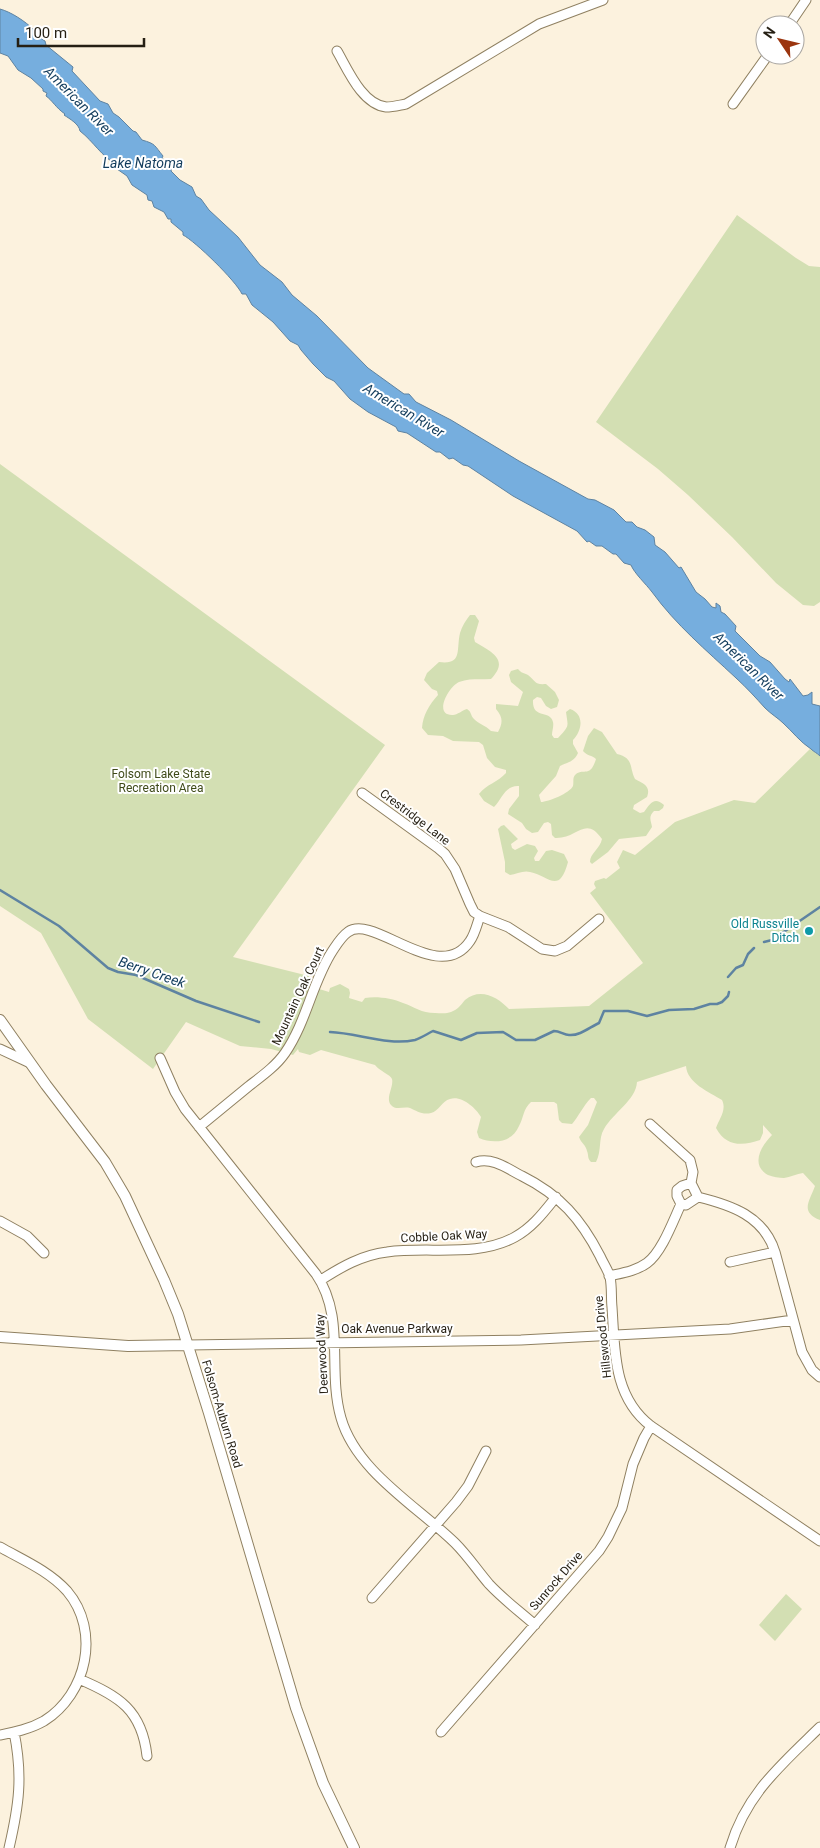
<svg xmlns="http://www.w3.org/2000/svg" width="820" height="1848" viewBox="0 0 820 1848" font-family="Roboto,sans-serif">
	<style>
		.green { fill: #d3dfb3 }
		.water { fill: #76aede; stroke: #5e83a1 }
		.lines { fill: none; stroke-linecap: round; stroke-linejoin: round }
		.stream { stroke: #5e83a1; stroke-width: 2.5 }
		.minor-casing { stroke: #8f8061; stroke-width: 11 }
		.major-casing { stroke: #8f8061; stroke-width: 12 }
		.minor { stroke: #fff; stroke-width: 9 }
		.major { stroke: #fff; stroke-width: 10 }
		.culture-dot { fill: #0f9aa8; stroke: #fff; stroke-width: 2 }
		.labels { text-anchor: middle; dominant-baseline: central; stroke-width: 4; stroke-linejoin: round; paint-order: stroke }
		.park-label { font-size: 12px; fill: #3f4a19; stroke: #fff }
		.street-label { font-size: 12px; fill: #251f13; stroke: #fff }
		.culture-label { font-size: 12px; fill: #0d838f; stroke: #fff; text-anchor: end }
		.water-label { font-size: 14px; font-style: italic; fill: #123c5c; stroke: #fff }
	</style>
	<rect width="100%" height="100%" fill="#fcf2de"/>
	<path class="green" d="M737 215 796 258 809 266 820 267V602L814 606 803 605 776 583 732 537 688 495 658 469 596 422Z
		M0 464 385 745 233 957 309 976 306 985 329 992 330 988 340 984 349 989 350 993 349 998 362 1002 365 998C376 996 392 998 403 1003 415 1007 421 1013 435 1013 440 1013 446 1014 451 1012 457 1010 461 1005 465 1000 480 987 498 997 509 1009L589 1006 643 963 590 893 596 888 594 884 595 881 604 878 606 879 620 868 617 862 623 850 635 855 675 822 734 800 755 803 810 749 820 756V1220C800 1212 809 1202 815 1186L803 1173C797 1174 790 1177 784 1178 779 1178 773 1177 768 1175 750 1165 761 1146 772 1135L763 1125V1133L760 1140C743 1146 726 1147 716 1128 719 1119 727 1110 722 1100 709 1092 687 1083 686 1066L637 1082C636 1100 613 1113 604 1129 598 1139 602 1151 596 1162H591C587 1158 589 1156 587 1151 586 1145 581 1143 579 1137L588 1125 597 1102 594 1098H591C583 1106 579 1116 572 1124L562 1123 559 1120 557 1104 554 1102H531C523 1109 524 1117 519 1126 512 1143 493 1144 479 1138L477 1132 481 1117C476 1108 461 1095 450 1099 442 1101 439 1111 431 1113 422 1115 417 1111 410 1108 403 1106 396 1111 391 1105 385 1098 394 1087 392 1079 391 1075 378 1070 375 1065L321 1050 310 1055 299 1052 298 1049 293 1055 271 1049 240 1046 186 1022 153 1069 88 1019 41 933 0 906Z
		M470 615H475L479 621 474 638 475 642C491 652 510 659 491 679 479 680 470 678 459 682 448 687 433 716 453 715 457 715 463 710 467 709 472 712 470 715 474 719 479 724 485 725 491 731L498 732C503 723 503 717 496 709V704L518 706 523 692 511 682 509 675 511 671 518 669C521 673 524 673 528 675 536 681 534 685 546 684L555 692 559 700 557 707 551 709 546 706 541 698 537 697 533 700C532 720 550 709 553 722 554 726 552 731 552 735L554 738H558C570 725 568 727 566 712L570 709C585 714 582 731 573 740V744L578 753C574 762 568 762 560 766L556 776 539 795 541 802C548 802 570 793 573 786 574 782 572 777 576 774 585 768 590 778 596 759 592 755 587 756 583 751L588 736 594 728 602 732 617 754C634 758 629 767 635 779 644 784 651 786 647 797L634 805 633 809 640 813 644 812C650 804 654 796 664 805L663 808 659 811H654C648 817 651 820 652 827L646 836 619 839 608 852 592 864 590 862C590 853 600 849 602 839 585 815 578 839 555 838L552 835 551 824 548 822 544 823 538 832 532 833 526 829 522 823 508 814 509 809 519 796V786C505 785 502 799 494 807L484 801 479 794C487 784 498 782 506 773V770L495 767 487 758 483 745 479 742 453 741 443 736 428 735 422 728C423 715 429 705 438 695L437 691 432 689 424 680 427 673 439 662C463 665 456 650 460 633 462 626 466 620 470 615Z
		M504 825 518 839 511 844 512 848 515 850 527 844 535 846 538 851 534 858 535 861H539L546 851 552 850 564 854 568 862C559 895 549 876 530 872 524 870 516 874 510 875L505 872V862L498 829 501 826Z
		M786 1594 802 1609 775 1641 759 1625Z"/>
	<path class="water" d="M0 9C11 12 25 21 34 30 38 34 39 38 45 41L46 45 73 67 72 71 100 101 108 104 113 113 119 117 133 131 136 132 142 140C156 144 154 145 163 156L162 158 172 167 171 171 180 180 192 187 196 196 201 199 209 210 238 237 260 265 282 282 292 295 317 316 368 368 404 394H409L416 402 451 420 519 461 588 499 595 500 614 510 626 522H632L637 527 645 530 654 537 655 545 665 552 679 568 681 567 696 592 705 599 712 607 716 608V603L720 606 721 612 725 614 736 626 735 631 760 656 770 662 785 679 789 682 790 679 803 696 808 695 812 692V704L820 706V756C817 753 814 752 811 749 800 742 792 731 783 723 778 718 771 714 765 708 756 698 747 688 736 678 706 650 676 625 652 592 646 584 634 573 631 565L624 563 616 554H613L602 546H596L589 541 587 542 577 531 513 496 468 466 463 465 453 458 449 459 440 452H436L407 433 398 431 396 427 368 412 350 399 334 381 326 377 313 364 301 350 298 345 290 341 273 322 252 305 246 294H242C236 281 195 241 183 235V232L171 222V219H168L164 212 154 207 152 201 148 200 147 195 132 185 127 176 117 169V165C101 156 94 142 80 131 79 124 70 119 64 115L65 114C56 108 52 100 46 96L47 93 43 91V89L31 78 18 70 8 56 0 53Z"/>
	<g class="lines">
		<path class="stream" d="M0 890 59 926 108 968 118 972 136 975 196 1001 259 1022
			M764 942 772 940 820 907
			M728 977 736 968 743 965 748 954 754 948
			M330 1032C358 1033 387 1046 415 1040 421 1038 427 1034 433 1031L461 1040 477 1033 503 1032 516 1040H535L554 1031C560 1031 564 1035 569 1035 580 1036 590 1027 599 1023L604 1011H628L647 1016 669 1010 694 1009 710 1004H717L722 1002 728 996 729 992"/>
		<defs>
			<path id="minor" d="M789 25 806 0
				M337 51C348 70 362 104 386 107 393 107 400 105 406 104L539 24 603 0
				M733 104 768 55
				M480 916 508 927 542 949 555 951 567 946 599 919
				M0 1049 30 1063
				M160 1058 175 1092 185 1109 316 1274C346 1318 327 1370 341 1418 356 1471 417 1506 455 1543 468 1556 477 1570 489 1584 503 1599 519 1611 535 1625
				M650 1124 690 1160 693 1172 691 1183
				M199 1127C216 1113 232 1100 249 1086 262 1076 276 1066 285 1053 307 1021 312 982 333 950 337 944 342 936 348 932 374 913 439 987 470 941 475 934 477 924 480 916L474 912 470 904 455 869 445 854 438 848 362 793
				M476 1162C493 1157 508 1169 522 1176 560 1195 581 1219 600 1256 603 1263 608 1270 610 1277 612 1286 611 1298 612 1307 615 1351 613 1397 651 1426L820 1541
				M691 1183 698 1197C731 1205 764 1216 775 1252L802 1352 812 1370 820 1377
				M681 1204 686 1205 698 1197
				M0 1221 27 1236 44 1253
				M730 1262 775 1252
				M609 1276C622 1273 636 1271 647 1263 662 1252 673 1221 681 1204L677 1196V1190L682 1186 691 1183
				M321 1280C341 1267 362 1255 387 1252 429 1246 477 1258 515 1237 532 1228 544 1212 556 1197
				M188 1345 521 1340 730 1329 793 1320
				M0 1547C23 1560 49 1571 67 1591 101 1631 87 1694 44 1721 30 1729 15 1732 0 1735
				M372 1598 456 1502 468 1486 486 1451
				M79 1679C119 1696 142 1710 147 1756
				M441 1732 599 1551 608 1537 622 1508 633 1464 644 1438 651 1426
				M9 1848C19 1805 23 1776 14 1732
				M730 1848C746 1794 781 1765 820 1727"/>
			<path id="major" d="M0 1020 46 1085 105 1162 125 1196 164 1280 178 1314 209 1413 296 1708 323 1783 354 1848
				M0 1337 128 1346 188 1345"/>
		</defs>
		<use href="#minor" class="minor-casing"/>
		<use href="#major" class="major-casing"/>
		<use href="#minor" class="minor"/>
		<use href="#major" class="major"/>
	</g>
	<circle class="culture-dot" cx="809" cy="931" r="5"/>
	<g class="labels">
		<g class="park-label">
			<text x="161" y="774">Folsom Lake State<tspan x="161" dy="14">Recreation Area</tspan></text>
		</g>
		<g class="street-label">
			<text transform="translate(415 817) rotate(37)">Crestridge Lane</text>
			<text transform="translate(298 996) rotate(-65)">Mountain Oak Court</text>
			<text transform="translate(444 1236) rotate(-3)">Cobble Oak Way</text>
			<text x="397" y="1329">Oak Avenue Parkway</text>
			<text transform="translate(603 1337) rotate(-96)">Hillswood Drive</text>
			<text transform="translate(322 1354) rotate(-93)">Deerwood Way</text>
			<text transform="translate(222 1414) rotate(73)">Folsom-Auburn Road</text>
			<text transform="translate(556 1581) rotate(-49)">Sunrock Drive</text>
		</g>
		<g class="culture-label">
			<text x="799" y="924">Old Russville<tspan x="799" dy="14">Ditch</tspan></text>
		</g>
		<g class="water-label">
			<text transform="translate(79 101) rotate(45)">American River</text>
			<text x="143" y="163">Lake Natoma</text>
			<text transform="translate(404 410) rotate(31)">American River</text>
			<text transform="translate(749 666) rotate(44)">American River</text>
			<text transform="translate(152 972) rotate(19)">Berry Creek</text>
		</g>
	</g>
	<g transform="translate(780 40) rotate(305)"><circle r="24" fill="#ffffff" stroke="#a8a5a1"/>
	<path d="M0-4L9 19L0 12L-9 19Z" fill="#9b350f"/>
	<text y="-8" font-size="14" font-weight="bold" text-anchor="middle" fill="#251f13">N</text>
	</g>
	<path d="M18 38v8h126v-8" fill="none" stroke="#251f13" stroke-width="2.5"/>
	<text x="25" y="38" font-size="15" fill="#251f13" stroke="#ffffff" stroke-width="4" paint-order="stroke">100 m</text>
</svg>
